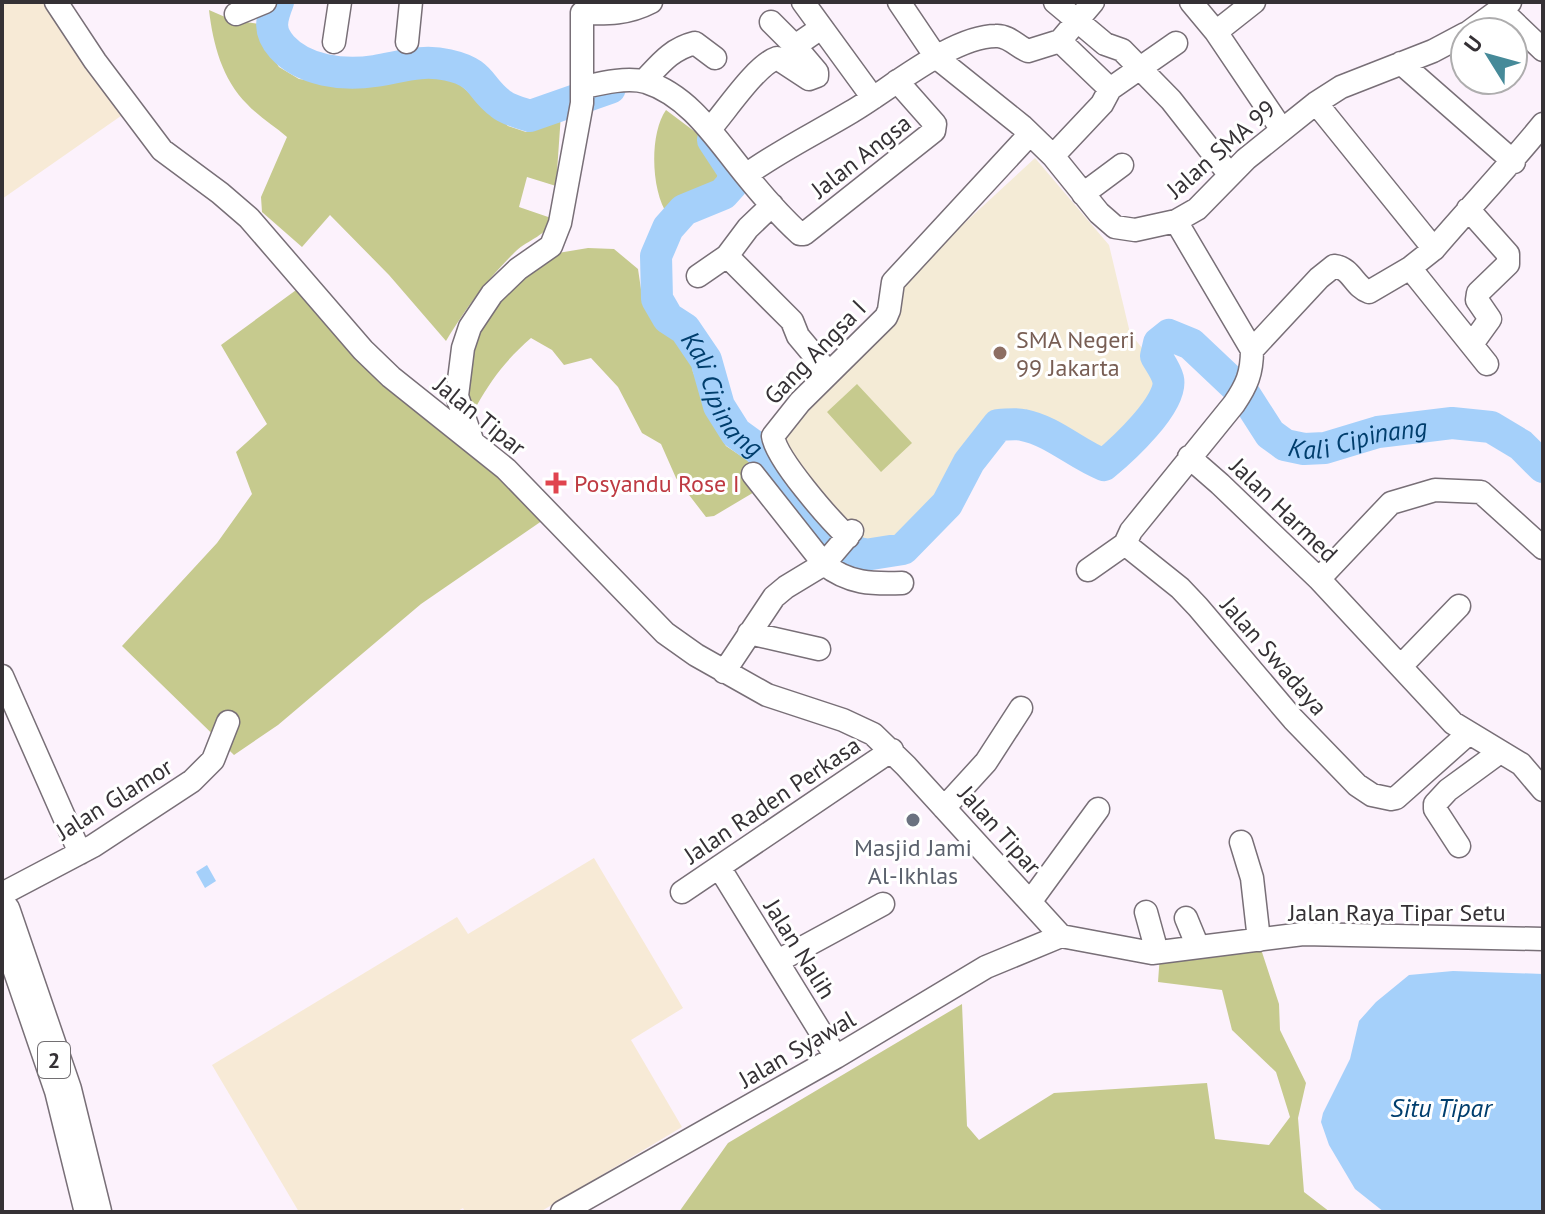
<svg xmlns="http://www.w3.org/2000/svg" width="1545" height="1214" viewBox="0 0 1545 1214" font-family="'PT Sans',sans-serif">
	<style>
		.industrial { fill: #f7ead6 }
		.education { fill: #f4ebd6 }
		.green { fill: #c6ca8e }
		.water { fill: #a5d0fa }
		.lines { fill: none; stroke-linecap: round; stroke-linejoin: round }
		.river { stroke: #a5d0fa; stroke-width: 32 }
		.minor-casing { stroke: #786f77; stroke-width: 25 }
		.trunk-casing { stroke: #786f77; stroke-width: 39 }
		.minor { stroke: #fff; stroke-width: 22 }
		.trunk { stroke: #fff; stroke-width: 36 }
		.education-dot { fill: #8d6e63; stroke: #fff; stroke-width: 3 }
		.health-dot { fill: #e0444e; stroke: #fff; stroke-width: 3 }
		.worship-dot { fill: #6b7280; stroke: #fff; stroke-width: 3 }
		.labels { text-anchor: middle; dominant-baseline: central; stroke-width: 6; stroke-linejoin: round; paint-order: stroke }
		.shield { fill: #fff; stroke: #726f72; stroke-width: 2 }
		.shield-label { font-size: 22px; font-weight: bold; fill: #353135 }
		.street-label { font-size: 24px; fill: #353135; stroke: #fff }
		.education-label { font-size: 24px; fill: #785e54; stroke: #fff; text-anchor: start }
		.health-label { font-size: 24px; fill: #be3a42; stroke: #fff; text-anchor: start }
		.worship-label { font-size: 24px; fill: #5b616d; stroke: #fff }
		.water-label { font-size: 26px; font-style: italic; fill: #003e6d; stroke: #fff }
	</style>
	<rect width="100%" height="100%" fill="#fcf2fc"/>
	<path class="industrial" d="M2 2H52L128 111 2 199Z
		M594 858 683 1008 631 1040 682 1127 540 1212H465L463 1208 456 1212H299L212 1065 457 917 468 934Z"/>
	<path class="education" d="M1035 158 1109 245 1130 333 1154 363 1162 377 1161 395 1153 411 1139 427 1109 453 1093 454 1080 450 1038 421 1006 416 969 454 913 531 894 542 872 545 852 531 813 491 779 431 901 288 945 241Z"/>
	<path class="green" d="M209 10 232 20 260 24 262 42 279 67 299 79 337 84 412 74 452 78 508 126 526 132 561 114 556 186 527 177 519 207 554 219C547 235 528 240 516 251 485 282 469 304 446 341L389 275 330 215 302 247 262 212 261 197 287 137C274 126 258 116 247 104 222 79 213 44 209 10Z
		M666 110 702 137 726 166C725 170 726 175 724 179 719 192 681 204 668 215 651 192 649 134 666 110Z
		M588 248 614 249 638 269 642 296 660 331 682 341 688 349 693 372 718 433 726 446 747 460 766 485 714 516 706 517 676 478 661 444 642 433 618 387 591 358 564 365 552 350 531 338C508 358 492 378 477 405L464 402 470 341 494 297 552 254Z
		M303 285 549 516 421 604 278 725 234 755 122 646 217 543 252 494 236 452 267 424 221 345Z
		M857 384 912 443 881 472 827 412Z
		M1259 943 1279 1004 1280 1030 1306 1083 1298 1118 1304 1192 1330 1212H679L728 1143 962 1004 967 1126 979 1140 1054 1093 1207 1083 1215 1139 1269 1145 1290 1117 1276 1072 1232 1030 1222 990 1158 982 1160 954Z"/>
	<path class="water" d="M207 865 216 881 205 888 196 872Z
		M1453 971 1543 974V1212H1384L1355 1189 1329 1145 1321 1122 1323 1113 1350 1059 1359 1021 1376 1002 1409 975Z"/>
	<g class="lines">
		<g class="river">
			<path d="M278 2C271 20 268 31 282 47 304 71 343 76 375 71 401 67 421 59 448 65 484 73 478 87 501 104 508 110 521 113 530 116L610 88"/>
			<path id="s1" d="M713 140 734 172 732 184 723 194 684 210 668 228 656 256 657 299 668 318 685 329 706 360 719 406 736 433 772 459 811 524 838 546 865 555 903 549 947 504 969 462 998 425C1006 425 1015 423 1023 425 1053 431 1076 454 1104 465 1121 451 1174 403 1168 379 1166 371 1160 363 1156 356L1159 343 1169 335 1191 344 1245 395 1270 434 1285 445 1304 449 1325 448 1378 432 1452 423 1491 427 1521 445 1543 467"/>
		</g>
		<defs>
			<path id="minor" d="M56 2 95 61 162 150 220 193 249 218 363 350 391 377 506 469 665 633 696 655 767 695 843 720 873 734 906 766 1061 936
				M803 2 873 98
				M899 2 936 57 1022 126 1053 156 1099 213 1115 227 1135 230 1176 221 1197 209 1246 159 1316 103 1341 87 1433 51 1465 34
				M1055 2 1105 44 1122 50 1171 100 1229 174
				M1191 2 1216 32 1282 130
				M1501 10 1543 50
				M582 13C608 14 628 14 651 2
				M236 14 265 2
				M771 22 795 46
				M1216 32 1254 2
				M1469 32 1510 2
				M334 42 340 2
				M407 42 411 2
				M1401 63 1514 162
				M644 81C660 64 671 49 695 43L715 58
				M584 87C602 83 627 77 646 82 690 96 717 140 745 174 762 195 780 216 800 234H804L934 131 935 124 897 81
				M1110 89 1176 43
				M1316 103 1434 249 1410 268 1487 364
				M710 129C726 111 756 65 777 58L809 79 817 76V72L795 46 821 28
				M1053 156 1102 104 1110 89 1060 41
				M746 175C779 151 816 133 851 112 889 90 952 36 996 36 1008 35 1018 47 1028 51L1060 41 1093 2
				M1083 194 1122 165
				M1468 209 1508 254V264L1478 293 1477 300 1490 319 1472 344
				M1176 221 1252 350C1252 373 1247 385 1234 404L1131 531 1125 544 1180 588 1198 607 1293 719 1357 785 1372 795 1391 799 1396 798 1468 734
				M1434 249C1470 207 1508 167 1543 124
				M727 256 792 321 798 336 829 373
				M698 276 727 256 748 228 772 205
				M1252 350 1319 278 1334 266C1352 268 1354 287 1369 292L1410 268
				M472 440 457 396 463 348 470 327 492 294 518 269 551 246 560 223 582 103V13
				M1189 457 1220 484 1319 579 1453 723 1521 764 1543 790
				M753 474 824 564C849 584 872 584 902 583
				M848 537C830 520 776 459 773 436L800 402 886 317 889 310 893 282 1030 134
				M1088 570 1125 544
				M1319 579 1391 503 1435 490 1481 492 1543 548
				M749 633 819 649
				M1401 666 1459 606
				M724 672 774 597 786 587 824 564 852 531
				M2 676 80 853
				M944 808 986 762 1021 708
				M1241 842 1252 878 1259 940
				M1459 846 1435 809V804L1448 790 1500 752
				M719 867 836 1057
				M682 892 892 750
				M2 894 93 846 192 781 213 760 228 722
				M1030 902 1098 809
				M1146 912 1157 952
				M1186 918 1198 947
				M1061 936 1152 953 1303 934 1543 939
				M778 961 883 904
				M562 1212 836 1057 986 967 1061 936"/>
			<path id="trunk" d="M2 912 63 1090 93 1212"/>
		</defs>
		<use href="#minor" class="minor-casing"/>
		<use href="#trunk" class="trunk-casing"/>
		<use href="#minor" class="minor"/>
		<use href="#trunk" class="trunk"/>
	</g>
	<circle class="education-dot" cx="1000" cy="353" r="8"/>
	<path class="health-dot" d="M552 471h8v8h8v8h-8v8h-8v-8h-8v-8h8z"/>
	<circle class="worship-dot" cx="913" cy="820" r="8"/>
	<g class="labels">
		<rect class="shield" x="38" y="1042" width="32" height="36" rx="6"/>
		<g class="shield-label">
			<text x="54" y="1060">2</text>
		</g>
		<g class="street-label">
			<text transform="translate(1221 149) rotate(-41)">Jalan SMA 99</text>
			<text transform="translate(861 156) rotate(-38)">Jalan Angsa</text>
			<text transform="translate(815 352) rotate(-46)">Gang Angsa I</text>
			<text transform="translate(480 416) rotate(39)">Jalan Tipar</text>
			<text transform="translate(1284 510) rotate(44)">Jalan Harmed</text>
			<text transform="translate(1274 656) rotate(49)">Jalan Swadaya</text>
			<text transform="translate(114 799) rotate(-32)">Jalan Glamor</text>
			<text transform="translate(772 800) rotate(-34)">Jalan Raden Perkasa</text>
			<text transform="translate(1000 830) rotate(48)">Jalan Tipar</text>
			<text x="1397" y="912">Jalan Raya Tipar Setu</text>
			<text transform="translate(800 949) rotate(58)">Jalan Nalih</text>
			<text transform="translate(797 1049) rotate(-30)">Jalan Syawal</text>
		</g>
		<g class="education-label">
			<text x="1016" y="339">SMA Negeri<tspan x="1016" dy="28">99 Jakarta</tspan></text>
		</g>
		<g class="health-label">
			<text x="574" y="483">Posyandu Rose I</text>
		</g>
		<g class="worship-label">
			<text x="913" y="847">Masjid Jami<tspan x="913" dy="28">Al-Ikhlas</tspan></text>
		</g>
		<g class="water-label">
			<text stroke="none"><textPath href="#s1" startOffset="322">Kali Cipinang</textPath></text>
			<text stroke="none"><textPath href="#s1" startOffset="1258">Kali Cipinang</textPath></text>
			<text x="1441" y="1107">Situ Tipar</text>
		</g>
	</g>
	<rect width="1545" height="1214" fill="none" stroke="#353135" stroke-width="8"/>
	<g transform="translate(1489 56) rotate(307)"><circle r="38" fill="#ffffff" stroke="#aeadae" stroke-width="2"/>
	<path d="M0-6L14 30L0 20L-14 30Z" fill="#468a99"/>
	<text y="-12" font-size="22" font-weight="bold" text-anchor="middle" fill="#353135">U</text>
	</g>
</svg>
